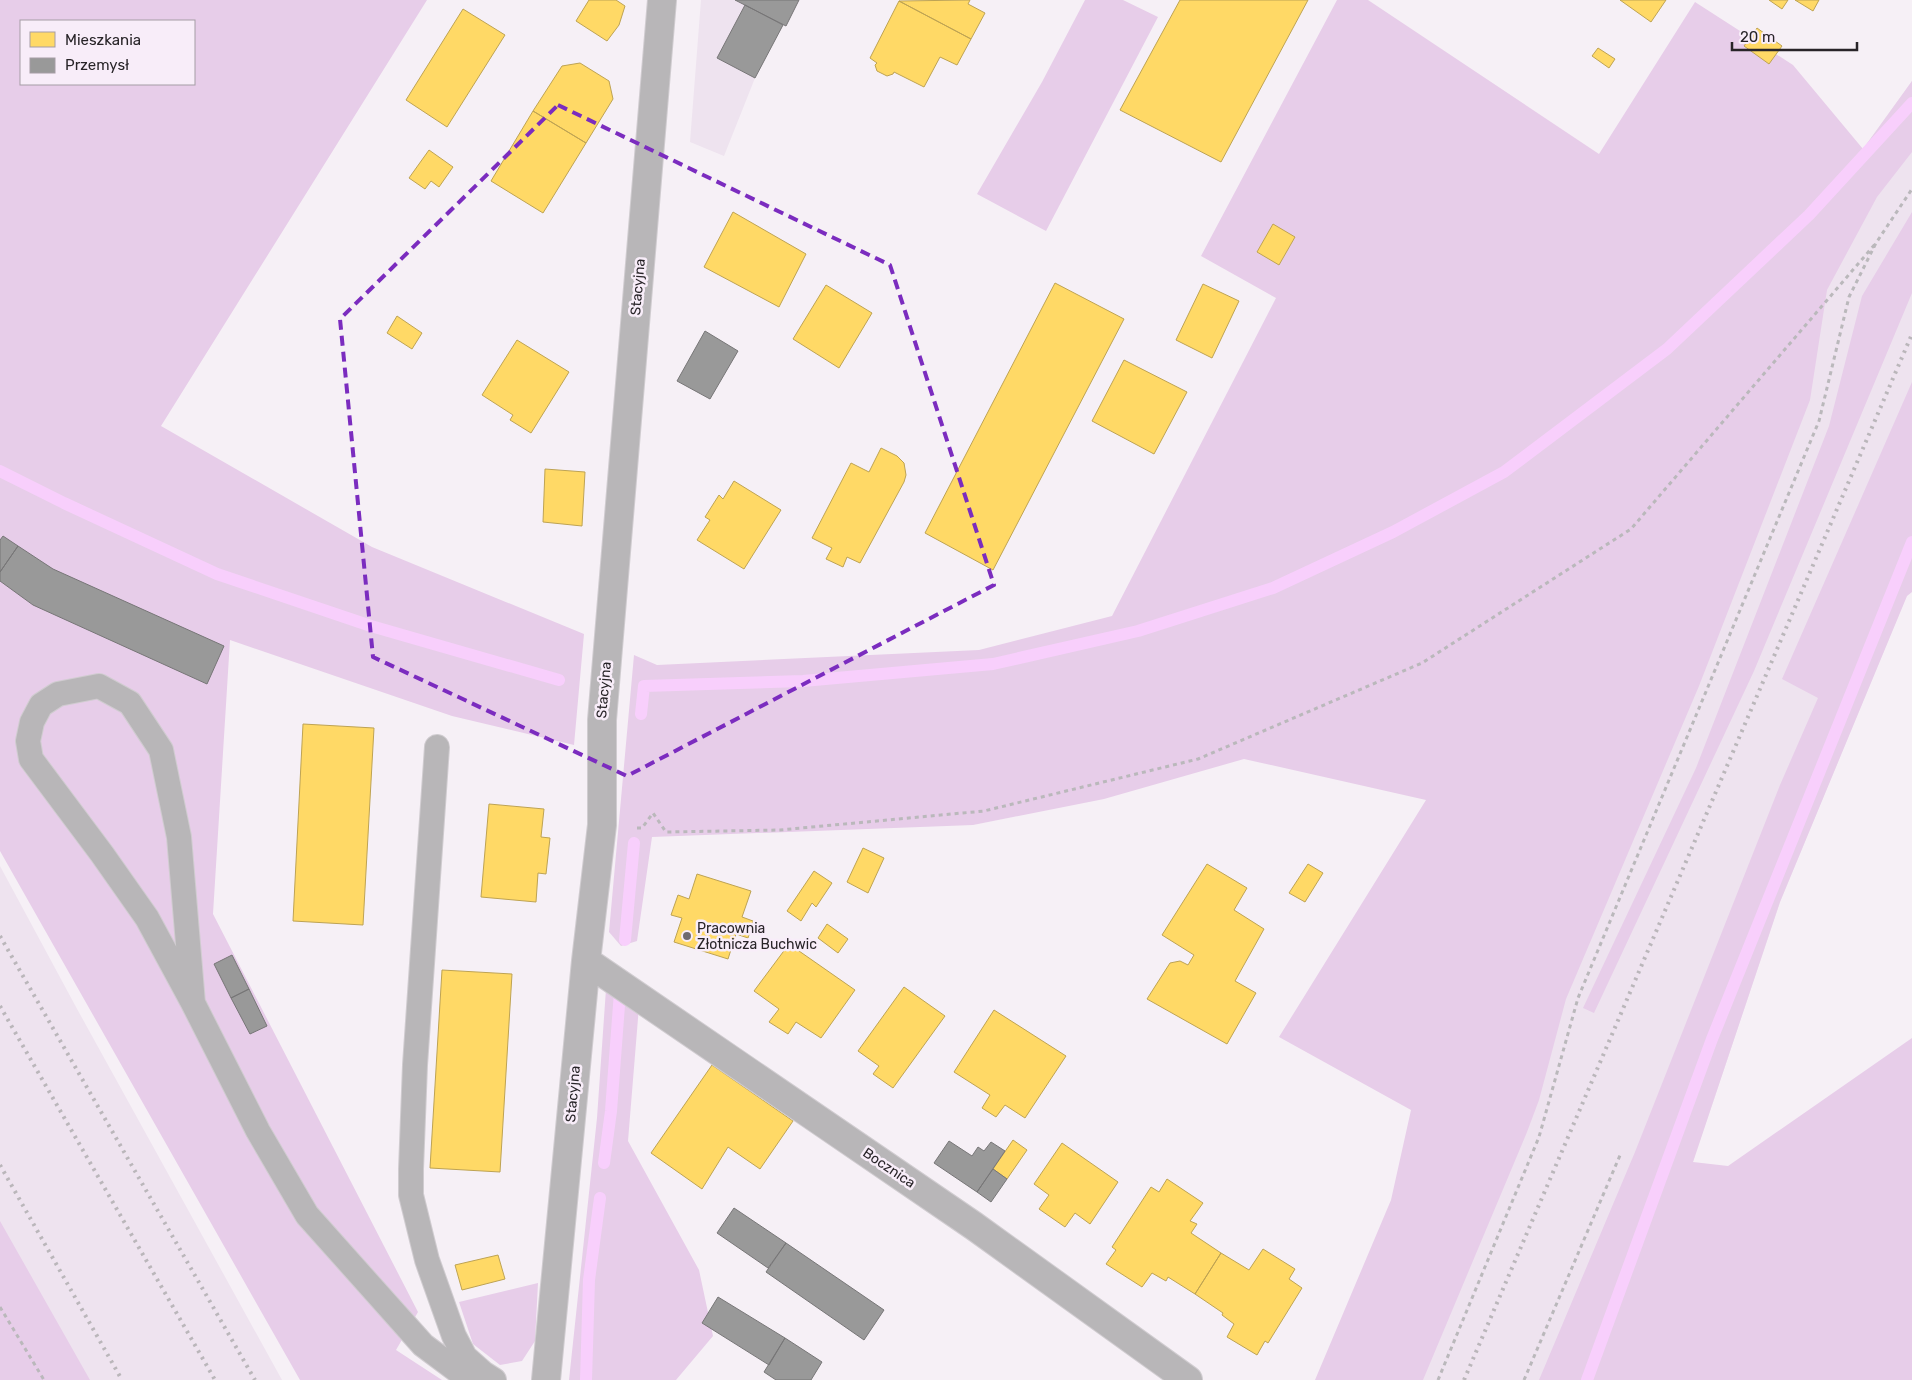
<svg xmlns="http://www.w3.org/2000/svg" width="1912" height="1380" viewBox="0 0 1912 1380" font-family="Rubik,sans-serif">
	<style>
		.built { fill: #eee3ef }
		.green { fill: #e7cde9; fill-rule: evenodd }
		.homes { fill: #ffd966; stroke: #bea353 }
		.industry { fill: #999; stroke: #777677 }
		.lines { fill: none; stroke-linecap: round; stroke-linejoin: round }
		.stream { stroke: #f8cffc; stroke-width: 12 }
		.lane-casing { stroke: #d0ccd0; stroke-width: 26 }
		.street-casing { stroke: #d0ccd0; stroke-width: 30 }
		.path { stroke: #bab8bb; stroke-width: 3; stroke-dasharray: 4 4; stroke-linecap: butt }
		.lane { stroke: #b8b6b8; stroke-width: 24 }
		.street { stroke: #b8b6b8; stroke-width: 28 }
		.rail { stroke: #bab6ba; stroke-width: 4; stroke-dasharray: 2.5 5; stroke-linecap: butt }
		.marked { fill: none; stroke: #7b2cbf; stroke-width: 4; stroke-dasharray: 10 6; stroke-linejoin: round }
		.poi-dot { fill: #706b70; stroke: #f8edf9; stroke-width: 2 }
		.labels { text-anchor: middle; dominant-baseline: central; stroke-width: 5; stroke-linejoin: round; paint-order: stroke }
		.street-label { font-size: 14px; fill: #282428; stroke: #f8edf9 }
		.poi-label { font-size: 14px; fill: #282428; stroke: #f8edf9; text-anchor: start }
	</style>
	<rect width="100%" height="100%" fill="#f6f0f6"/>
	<path class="built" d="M701 0H799L786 26 783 25 755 78 724 156 690 142Z
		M1912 81V583L1780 902 1693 1162 1614 1380H1410L1863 149Z
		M0 866 76 1007 282 1380H0Z"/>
	<path class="green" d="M0 0H427L161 426 372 547 584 634 574 745 452 716 230 640 213 914 418 1312 396 1350 442 1380H300L0 851ZM21 21H194V84H21Z
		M1085 0H1123L1158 17 1046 231 977 194 1042 82Z
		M1337 0H1368L1599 154 1695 2 1793 65 1863 149 1912 81V152L1877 197 1827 290 1810 400 1699 686 1566 999 1539 1100 1527 1132 1423 1380H1315L1391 1200 1411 1110 1279 1037 1426 800 1244 759 1104 799 973 825 652 837 637 941 621 946 609 932 634 655 657 665 979 650 1112 616 1276 298 1201 256Z
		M1912 212V293L1754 671 1594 1013 1583 1008 1696 768 1829 426 1862 296Z
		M1912 382V592L1907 596 1780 902 1693 1162 1728 1166 1912 1038V1380H1539L1635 1152 1780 785 1818 698 1782 679Z
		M606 989 640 994 628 1141 699 1270 713 1336 676 1380H569L597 1118Z
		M0 1221 90 1380H0Z
		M538 1283 535 1341 522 1361 500 1365 473 1344 459 1302Z"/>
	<path class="homes" d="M589 0H616L625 6 619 25 607 41 576 21Z
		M970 0 968 4 985 13 971 39 899 1Z
		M1180 0H1308L1221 162 1120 110Z
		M1620 0H1666L1651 22Z
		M1769 0H1788L1782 9Z
		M1795 0H1819L1813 11Z
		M899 1 971 39 957 65 940 57 924 87 894 72 893 74 887 76 877 71 875 65 877 63 870 58Z
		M463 9 505 35 447 127 406 100Z
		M1757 28 1782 46 1769 64 1744 46Z
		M1598 48 1615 59 1609 68 1592 56Z
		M580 63 609 81 613 99 586 143 533 111 562 66Z
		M533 111 586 143 543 213 491 181Z
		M429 150 453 167 439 187 431 181 425 189 409 178Z
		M733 212 806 254 779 307 704 267Z
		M1273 224 1295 237 1279 265 1257 252Z
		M1055 283 1124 319 993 570 925 533Z
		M1203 284 1239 301 1212 358 1176 340Z
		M826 285 872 313 839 368 793 339Z
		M397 316 422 333 412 349 387 333Z
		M517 340 569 372 531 433 510 420 513 415 482 395Z
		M1124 360 1187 392 1154 454 1092 421Z
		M881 448 897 456 904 463 906 475 904 482 860 563 847 557 843 567 826 559 832 548 812 538 851 463 869 472Z
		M545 469 585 472 582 526 543 522Z
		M734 481 781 510 744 569 697 540 710 520 705 517 719 495 723 499Z
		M303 724 374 728 363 925 293 921Z
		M489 804 544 809 541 837 550 838 546 874 538 873 536 902 481 897Z
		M863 848 884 858 868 893 847 882Z
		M1207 864 1247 888 1234 910 1264 929 1235 981 1256 993 1227 1044 1147 999 1170 963 1180 961 1188 965 1194 955 1162 935Z
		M1308 864 1323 873 1305 902 1289 893Z
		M814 871 832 883 816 907 812 903 801 921 787 911Z
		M697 874 751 891 742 917 753 921 748 938 736 934 728 959 674 942 682 918 671 915 678 895 689 899Z
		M827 924 848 939 838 953 818 938Z
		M789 944 855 990 821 1038 796 1022 788 1034 769 1022 779 1009 754 991Z
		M442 970 512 974 500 1172 430 1168Z
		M904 987 945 1016 893 1088 873 1074 879 1066 858 1051Z
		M994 1010 1066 1056 1025 1118 1005 1105 996 1117 982 1108 990 1095 954 1072Z
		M712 1065 793 1121 760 1169 728 1147 702 1189 651 1153Z
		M1013 1140 1027 1150 1007 1179 993 1169Z
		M1062 1143 1118 1182 1090 1224 1075 1213 1065 1227 1039 1209 1049 1195 1034 1184Z
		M1167 1179 1203 1203 1190 1221 1197 1224 1191 1233 1221 1253 1195 1294 1168 1277 1166 1281 1152 1273 1142 1287 1106 1264 1116 1250 1112 1247 1151 1187 1159 1192Z
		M1263 1249 1295 1269 1289 1279 1302 1288 1268 1343 1265 1341 1257 1355 1227 1337 1234 1324 1222 1315 1223 1313 1195 1294 1221 1253 1249 1270Z
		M498 1255 505 1279 462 1290 455 1265Z"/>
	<path class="industry" d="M735 0H799L786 26Z
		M745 5 783 25 755 78 717 58Z
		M705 331 738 351 710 399 677 381Z
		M3 536 18 546 0 572V540Z
		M18 546 53 569 224 646 207 684 33 605 0 581V572Z
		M232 955 249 989 231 998 214 964Z
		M249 989 267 1026 250 1034 231 998Z
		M949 1141 972 1156 978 1147 984 1151 991 1142 1005 1151 977 1192 934 1163Z
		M993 1169 1007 1179 991 1202 977 1192Z
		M734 1208 786 1243 768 1268 717 1233Z
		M786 1243 884 1310 864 1340 766 1272Z
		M718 1297 785 1338 769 1365 702 1323Z
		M785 1338 822 1362 811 1380H776L764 1372Z"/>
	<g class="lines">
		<path class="stream" d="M0 471 64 503 217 574 371 626 559 680
			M641 714 644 686 803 681 993 664 1138 631 1273 588 1393 532 1504 472 1667 349 1809 215 1912 103
			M625 940 634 843
			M604 1163 611 1111 620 992
			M586 1380 589 1280 600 1198
			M1587 1380 1712 1039 1912 542"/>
		<defs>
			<path id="lane" d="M437 747 415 1065 411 1169V1195L427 1260 454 1336 465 1357 483 1373 494 1380
				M193 1003 179 837 161 750 130 703 99 686 58 694 41 705 32 722 28 741 31 759 102 854 147 918 193 1003 258 1131 307 1215 423 1345 470 1380"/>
			<path id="street" d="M586 961 974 1226 1188 1380
				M546 1380 586 961 602 825V720L662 0"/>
		</defs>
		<use href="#lane" class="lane-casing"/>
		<use href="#street" class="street-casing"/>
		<path class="path" d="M637 828H642L653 813 666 832 780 830 984 811 1198 759 1422 663 1631 529 1876 243
			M0 1307 44 1380
			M1438 1380 1539 1137 1578 998 1819 421 1849 297 1876 243 1912 189
			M1524 1380 1621 1153"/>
		<use href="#lane" class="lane"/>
		<use href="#street" class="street"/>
		<path class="rail" d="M0 936 255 1380
			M0 1006 215 1380
			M0 1165 122 1380
			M1464 1380 1912 334"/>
	</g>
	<path class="marked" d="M558 105 890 265 994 585 627 776 373 657 340 319Z"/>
	<circle class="poi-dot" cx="687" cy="936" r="5"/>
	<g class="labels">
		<g class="street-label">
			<text transform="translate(638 287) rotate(-85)">Stacyjna</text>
			<text transform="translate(604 690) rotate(-85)">Stacyjna</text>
			<text transform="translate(573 1094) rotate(-85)">Stacyjna</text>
			<text transform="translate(889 1168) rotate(34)">Bocznica</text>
		</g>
		<g class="poi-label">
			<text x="697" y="928">Pracownia<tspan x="697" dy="16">Złotnicza Buchwic</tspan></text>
		</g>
	</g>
	<rect x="20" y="20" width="175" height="65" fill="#f8edf9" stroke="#a59da5"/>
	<rect x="30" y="32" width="25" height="15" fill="#ffd966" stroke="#a59da5"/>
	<text x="65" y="45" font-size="15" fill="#282428">Mieszkania</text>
	<rect x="30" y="58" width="25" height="15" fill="#999999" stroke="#a59da5"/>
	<text x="65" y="70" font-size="15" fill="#282428">Przemysł</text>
	<path d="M1732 42v8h125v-8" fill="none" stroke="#282428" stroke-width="2.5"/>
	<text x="1740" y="42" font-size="15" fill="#282428" stroke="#f8edf9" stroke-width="4" paint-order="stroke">20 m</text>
</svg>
